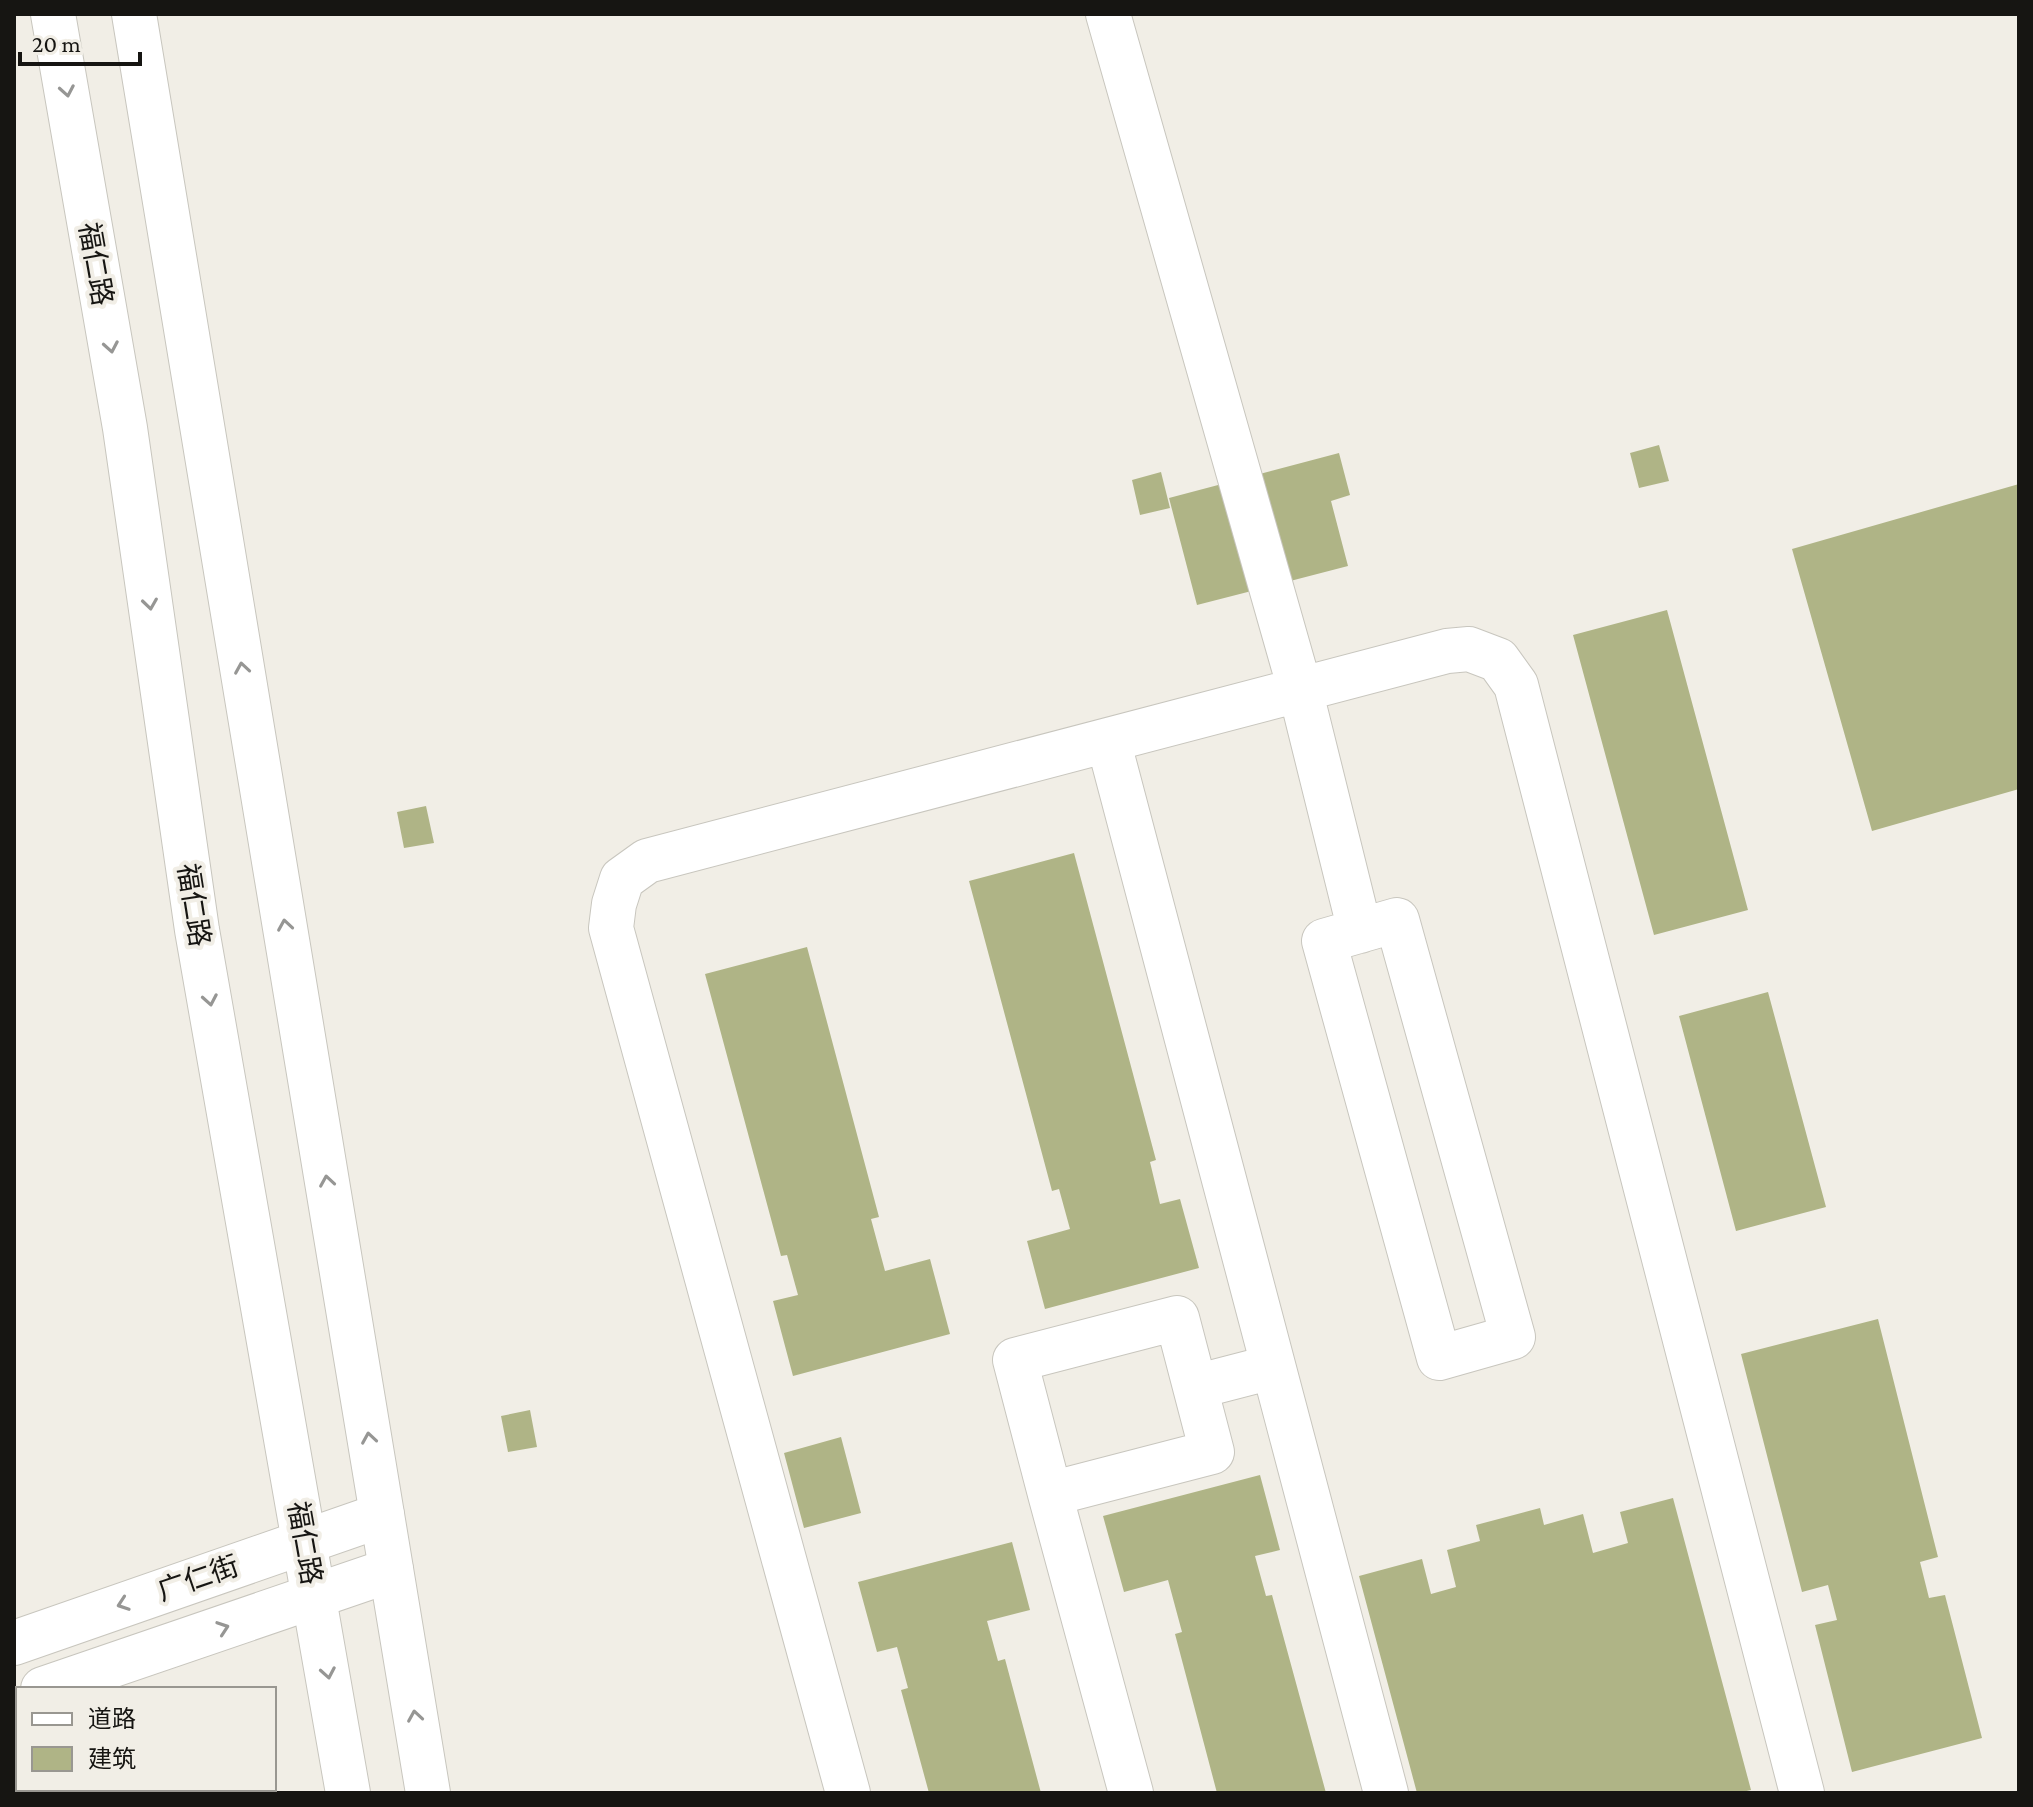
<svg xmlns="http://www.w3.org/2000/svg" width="2033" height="1807" viewBox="0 0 2033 1807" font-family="'Crimson Pro','Noto Sans SC',serif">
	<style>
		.building { fill: #afb486 }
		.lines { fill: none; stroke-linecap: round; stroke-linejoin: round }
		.minor-casing { stroke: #c8c6be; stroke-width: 46 }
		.tertiary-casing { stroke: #c8c6be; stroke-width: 46 }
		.secondary-casing { stroke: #c8c6be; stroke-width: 46 }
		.minor { stroke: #fff; stroke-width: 44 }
		.tertiary { stroke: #fff; stroke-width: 44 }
		.secondary { stroke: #fff; stroke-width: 44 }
		.oneway { stroke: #969694 }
		.labels { text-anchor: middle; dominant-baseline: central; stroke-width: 8; stroke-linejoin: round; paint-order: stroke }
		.street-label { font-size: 28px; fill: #161512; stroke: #f1eee6 }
	</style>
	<rect width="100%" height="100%" fill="#f1eee6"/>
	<path class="building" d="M1659 445 1669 481 1639 488 1630 453Z
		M1339 453 1350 495 1331 501 1348 566 1197 605 1169 498Z
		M1161 472 1170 508 1140 515 1132 480Z
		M2019 484V789L1872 831 1792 549Z
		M1667 610 1748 910 1654 935 1573 635Z
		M426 806 434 843 404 848 397 812Z
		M1074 853 1156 1160 1150 1162 1160 1204 1180 1199 1199 1268 1045 1309 1027 1241 1070 1229 1059 1189 1052 1191 969 881Z
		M807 947 879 1217 871 1219 885 1271 930 1259 950 1334 793 1376 773 1301 798 1295 787 1255 781 1256 705 974Z
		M1768 992 1826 1207 1736 1231 1679 1016Z
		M1878 1319 1938 1557 1920 1562 1929 1598 1945 1595 1982 1738 1852 1772 1815 1625 1837 1620 1828 1585 1802 1592 1741 1354Z
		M530 1410 537 1447 508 1452 501 1416Z
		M841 1437 861 1513 804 1528 784 1453Z
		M1260 1475 1280 1550 1255 1556 1266 1596 1272 1595 1326 1793H1217L1175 1634 1182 1632 1168 1580 1124 1592 1103 1516Z
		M1673 1498 1751 1790 1738 1793H1417L1359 1576 1422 1559 1431 1594 1456 1587 1447 1550 1480 1541 1476 1525 1540 1508 1544 1525 1583 1514 1593 1553 1628 1543 1620 1512Z
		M1012 1542 1030 1610 987 1621 998 1661 1005 1659 1041 1793H929L901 1690 908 1688 897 1647 877 1652 858 1582Z"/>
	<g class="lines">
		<defs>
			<path id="minor" d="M1108 14 1300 689 1360 931
				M1108 740 1386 1793
				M1397 920 1513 1337 1439 1358 1324 941Z
				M1177 1318 1212 1452 1050 1494 1015 1360Z
				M1195 1387 1272 1367
				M1050 1494 1131 1793
				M848 1793 611 928 614 904 622 879 647 861 1447 651 1469 649 1498 660 1516 685 1802 1793"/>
			<path id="tertiary" d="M14 1643 382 1515
				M43 1689 391 1570"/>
			<path id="secondary" d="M53 14 125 428 197 930 348 1793
				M134 14 428 1793"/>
		</defs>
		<use href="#minor" class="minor-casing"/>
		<use href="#tertiary" class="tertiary-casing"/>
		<use href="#secondary" class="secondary-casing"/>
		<use href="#minor" class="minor"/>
		<use href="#tertiary" class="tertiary"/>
		<use href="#secondary" class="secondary"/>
	</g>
	<defs><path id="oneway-chevron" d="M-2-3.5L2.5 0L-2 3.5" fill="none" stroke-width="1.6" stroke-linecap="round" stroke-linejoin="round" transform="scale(2)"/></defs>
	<g class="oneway">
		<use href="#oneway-chevron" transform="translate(67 91) rotate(80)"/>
		<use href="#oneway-chevron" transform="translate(111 347) rotate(80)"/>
		<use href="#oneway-chevron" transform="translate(150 604) rotate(82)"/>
		<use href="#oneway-chevron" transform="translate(242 668) rotate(-99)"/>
		<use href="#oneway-chevron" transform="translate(285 925) rotate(-99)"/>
		<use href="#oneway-chevron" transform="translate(210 1000) rotate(80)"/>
		<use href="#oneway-chevron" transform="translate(327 1181) rotate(-99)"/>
		<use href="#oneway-chevron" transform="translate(369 1438) rotate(-99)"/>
		<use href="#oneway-chevron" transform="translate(123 1604) rotate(161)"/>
		<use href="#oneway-chevron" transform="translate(223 1628) rotate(-19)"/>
		<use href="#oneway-chevron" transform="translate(328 1673) rotate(80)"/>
		<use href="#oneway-chevron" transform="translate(415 1716) rotate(-99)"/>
	</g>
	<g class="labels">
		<g class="street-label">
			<text transform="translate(96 264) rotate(80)">福仁路</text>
			<text transform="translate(194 905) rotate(81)">福仁路</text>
			<text transform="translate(305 1543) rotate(80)">福仁路</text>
			<text transform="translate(198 1578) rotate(-19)">广仁街</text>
		</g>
	</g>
	<rect width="2033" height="1807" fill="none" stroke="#161512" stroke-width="32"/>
	<rect x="16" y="1687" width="260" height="104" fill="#f1eee6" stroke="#999791" stroke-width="2"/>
	<rect x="32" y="1713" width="40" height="12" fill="#ffffff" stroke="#999791" stroke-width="2"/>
	<text x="88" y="1727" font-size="24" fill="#161512">道路</text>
	<rect x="32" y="1747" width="40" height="24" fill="#afb486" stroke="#999791" stroke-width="2"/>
	<text x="88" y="1767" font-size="24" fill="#161512">建筑</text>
	<path d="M20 52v12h120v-12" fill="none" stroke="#161512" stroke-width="4"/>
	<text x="32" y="52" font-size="24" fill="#161512" stroke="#f1eee6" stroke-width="6" paint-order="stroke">20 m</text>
</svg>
